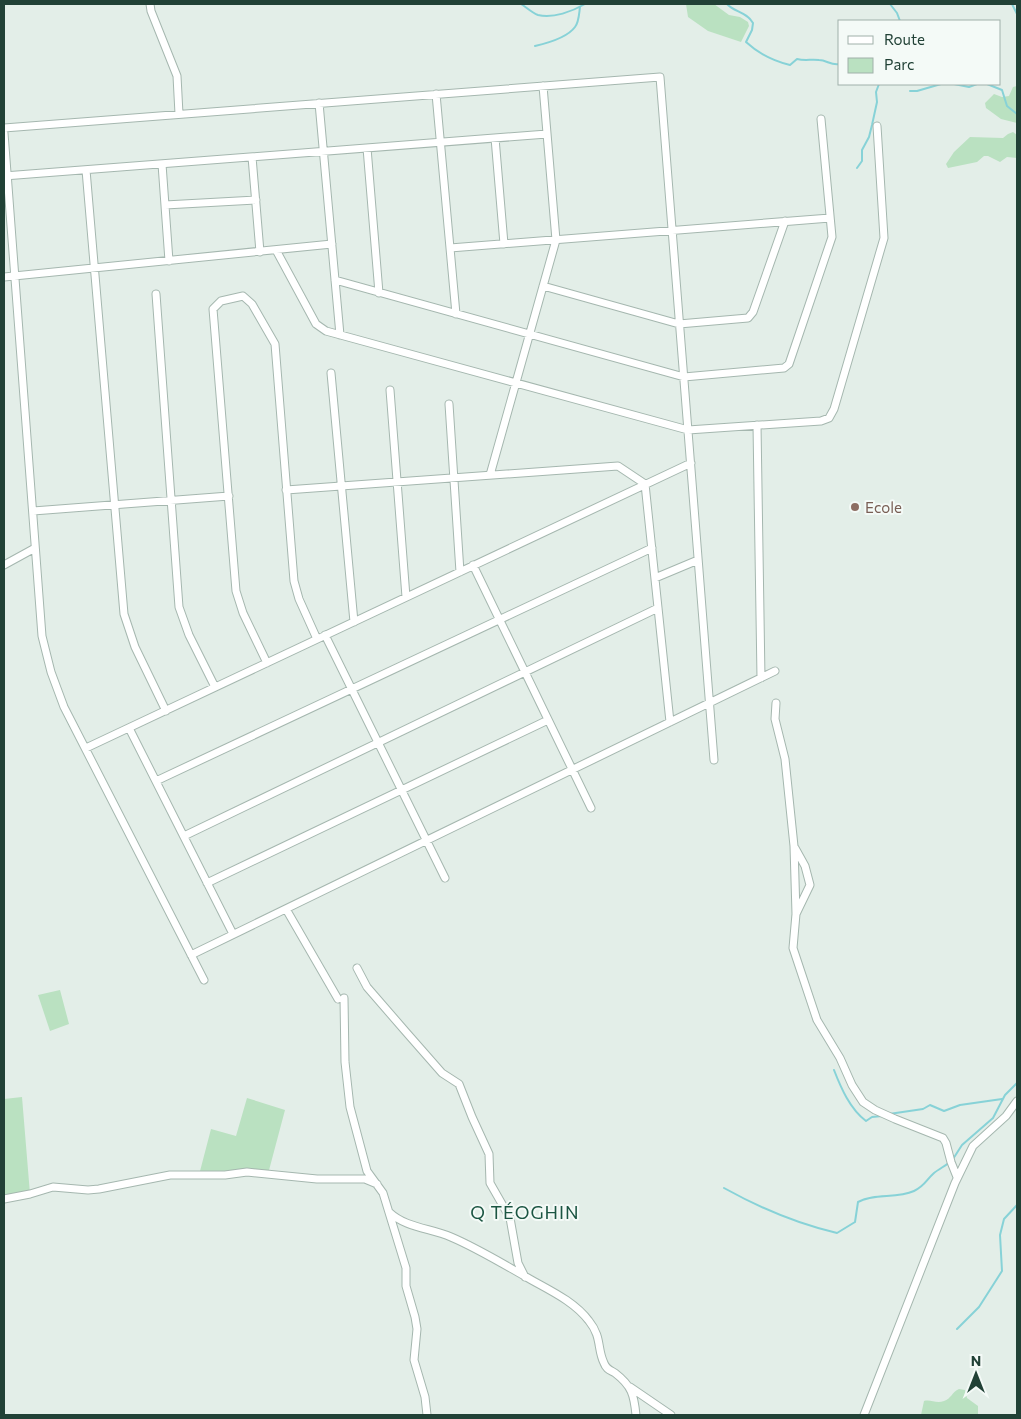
<svg xmlns="http://www.w3.org/2000/svg" width="1021" height="1419" viewBox="0 0 1021 1419" font-family="Commissioner,sans-serif">
	<style>
		.green { fill: #bae1c1 }
		.lines { fill: none; stroke-linecap: round; stroke-linejoin: round }
		.stream { stroke: #87d2d7; stroke-width: 2 }
		.minor-casing { stroke: #a5b7af; stroke-width: 9 }
		.minor { stroke: #fff; stroke-width: 7 }
		.education-dot { fill: #8d6e63; stroke: #f4faf7; stroke-width: 2 }
		.labels { text-anchor: middle; dominant-baseline: central; stroke-width: 4; stroke-linejoin: round; paint-order: stroke }
		.education-label { font-size: 15px; fill: #785e54; stroke: #f4faf7; text-anchor: start }
		.quarter-label { font-size: 18px; letter-spacing: 1px; fill: #1b5542; stroke: #f4faf7 }
	</style>
	<rect width="100%" height="100%" fill="#e3eee8"/>
	<path class="green" d="M686 4H714L729 15 740 17 748 22 749 26 741 42 708 31 688 17Z
		M1017 86V123L1001 119 986 108 985 103 994 94 1002 97 1009 96 1013 87Z
		M1013 132 1017 135V158L1007 157 1000 162 988 156H984L977 162 948 168 946 164 954 152 970 137 1003 138 1008 134Z
		M60 990 69 1024 50 1031 38 995Z
		M22 1097 30 1194 4 1199V1099Z
		M247 1098 285 1110 268 1174 199 1175 211 1129 236 1136Z
		M959 1389 965 1390 967 1398 978 1406V1415H921L924 1401C931 1399 936 1404 944 1401 951 1399 952 1392 959 1389Z"/>
	<g class="lines">
		<path class="stream" d="M521 4C526 7 532 13 538 15 553 19 573 11 585 4
			M727 4C734 12 747 12 753 23L752 30 746 42C759 54 773 61 790 65L797 59C805 61 811 59 819 60 827 60 831 66 840 64
			M890 4 897 13 900 21
			M1012 4 1017 14
			M535 46C548 43 567 38 575 27 579 22 579 14 580 7
			M954 84 969 87 977 84
			M987 84 1002 90 1007 106 1017 114
			M910 91H917L941 84
			M857 168 862 161V150L869 137 872 125 877 102 876 92 879 84
			M834 1070C841 1088 850 1109 866 1121L872 1117 882 1116
			M889 1114 923 1109 930 1105 944 1111 960 1105 1002 1099
			M953 1159 962 1145 993 1118 1005 1095 1017 1083
			M724 1188C760 1208 798 1224 837 1233L855 1222 858 1202C875 1193 896 1199 914 1191 925 1186 926 1180 934 1173 939 1169 945 1166 950 1162
			M957 1329 979 1307 1002 1271 1000 1235 1004 1219 1017 1205"/>
		<defs>
			<path id="minor" d="M150 4 151 11 177 76 179 114
				M436 94 456 314
				M319 103 340 335
				M4 128 660 77 714 760
				M4 133 42 636 51 672 64 707 204 980
				M495 138 504 244
				M367 148 379 293
				M252 157 260 252
				M162 164 169 261
				M86 170 124 614 135 647 166 711
				M4 176 547 134
				M165 205 256 200
				M450 248 830 218
				M276 250 316 324 326 331 688 430 821 421 829 418 834 409 884 238 877 126
				M4 277 332 244
				M335 280 684 377 784 368 789 364 832 237 821 119
				M543 286 679 324 748 318 753 312 785 221
				M156 294 179 607 189 635 215 687
				M331 373 354 622
				M390 390 406 597
				M449 404 460 572
				M757 425 761 678
				M490 475 556 240 543 86
				M286 490 618 466 645 484 670 722
				M33 511 229 496
				M4 565 35 548
				M473 565 591 808
				M655 578 698 560
				M325 635 445 878
				M267 663 243 613 236 591 213 309 221 301 243 296 252 304 275 344 294 581 299 599 317 639
				M776 703 775 719 785 759 794 846 796 914 793 948 817 1020 840 1058 852 1085 863 1102 875 1110 895 1119 943 1138 946 1143 951 1162 957 1177
				M129 728 233 934
				M86 748 691 463
				M156 781 652 548
				M184 836 658 608
				M795 848 805 866 810 885 796 914
				M207 883 548 720
				M286 909 338 999
				M191 955 775 671
				M357 968 367 987 406 1032 442 1073 459 1084 472 1117 489 1154 490 1183 510 1218 518 1263 525 1277
				M344 998 345 1062 350 1107 367 1171 383 1193 406 1268V1286L415 1317 417 1329 414 1360 425 1397 427 1415
				M4 1199 30 1194 53 1187 88 1190 99 1189 170 1175H225L247 1172 317 1179H365L377 1184
				M389 1212C406 1228 430 1228 451 1237 477 1248 503 1264 528 1278 549 1290 574 1301 589 1321 602 1337 597 1349 604 1363 606 1369 610 1370 615 1373 632 1386 634 1395 636 1415
				M630 1387 671 1415
				M864 1415 955 1183 973 1146 1006 1116 1017 1101"/>
		</defs>
		<use href="#minor" class="minor-casing"/>
		<use href="#minor" class="minor"/>
	</g>
	<circle class="education-dot" cx="855" cy="507" r="5"/>
	<g class="labels">
		<g class="education-label">
			<text x="865" y="507">Ecole</text>
		</g>
		<g class="quarter-label">
			<text x="525" y="1212">Q TÉOGHIN</text>
		</g>
	</g>
	<rect width="1021" height="1419" fill="none" stroke="#214136" stroke-width="10"/>
	<rect x="838" y="20" width="162" height="65" fill="#f4faf7" stroke="#a0b0aa"/>
	<rect x="848" y="36" width="25" height="8" fill="#ffffff" stroke="#a0b0aa"/>
	<text x="884" y="45" font-size="15" fill="#214136">Route</text>
	<rect x="848" y="58" width="25" height="15" fill="#bae1c1" stroke="#a0b0aa"/>
	<text x="884" y="70" font-size="15" fill="#214136">Parc</text>
	<g transform="translate(976 1374)" stroke="#f4faf7" stroke-width="4" paint-order="stroke">
	<path d="M0-4L9 19L0 12L-9 19Z" fill="#214136"/>
	<text y="-8" font-size="14" font-weight="bold" text-anchor="middle" fill="#214136">N</text>
	</g>
</svg>
